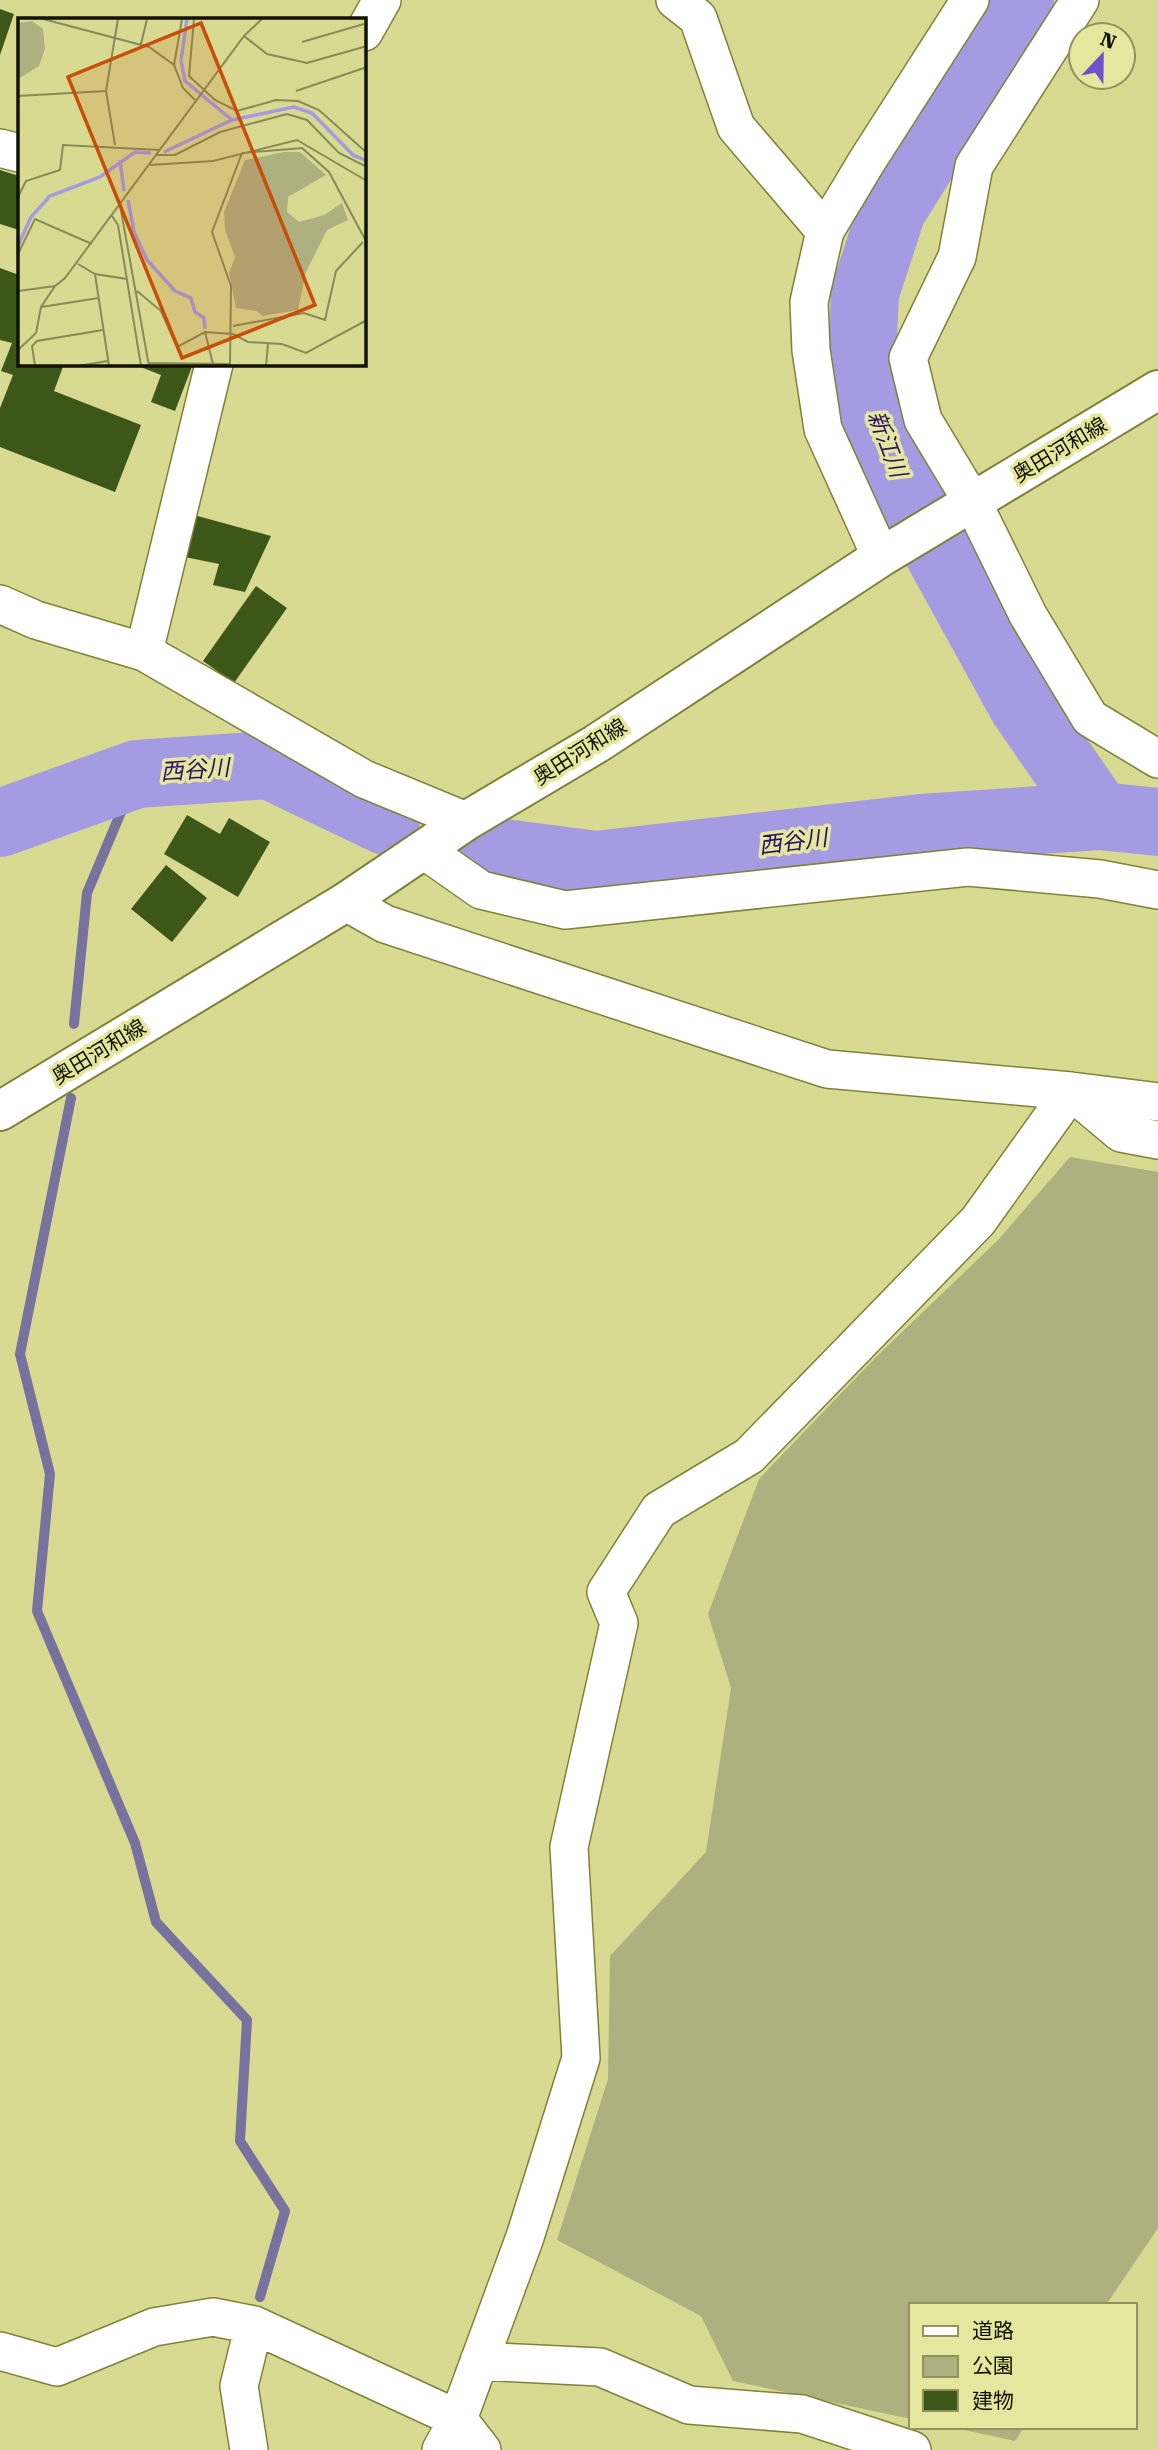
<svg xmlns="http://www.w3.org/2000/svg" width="1158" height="2450" viewBox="0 0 1158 2450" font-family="'Roboto Serif','Noto Sans JP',serif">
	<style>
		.green { fill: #aeb080 }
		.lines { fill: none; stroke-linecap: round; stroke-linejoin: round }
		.stream { stroke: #78729f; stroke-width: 10 }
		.river { stroke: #a49be3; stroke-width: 68 }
		.building { fill: #3d5719 }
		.minor-casing { stroke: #81813a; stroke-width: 40 }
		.secondary-casing { stroke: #81813a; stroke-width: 42 }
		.minor { stroke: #fff; stroke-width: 37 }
		.secondary { stroke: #fff; stroke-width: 38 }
		.labels { text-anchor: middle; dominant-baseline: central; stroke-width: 7; stroke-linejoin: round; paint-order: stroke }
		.street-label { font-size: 21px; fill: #121200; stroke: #e5e79e }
		.water-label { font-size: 23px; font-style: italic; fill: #2c1265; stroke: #e5e79e }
		.inset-river { fill: none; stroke: #a49be3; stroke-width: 3.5 }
		.inset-road { fill: none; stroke: #898a57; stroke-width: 2 }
		.view { fill: #c84e0a; fill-opacity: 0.15; stroke: #c84e0a; stroke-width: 3.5 }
		.inset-edge { fill: none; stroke: #121200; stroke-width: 3.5 }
	</style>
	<rect width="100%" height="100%" fill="#d8da91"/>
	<path class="green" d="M1070 1157 1158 1172V2228L1106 2305H911V2419L733 2381 701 2316 557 2240 608 2079 610 1956 706 1852 731 1688 708 1614 759 1479 876 1357 998 1240Z
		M951 2427H1024L1015 2441Z"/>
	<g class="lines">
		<path class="stream" d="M74 1024 87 893 137 774
			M71 1098 20 1354 50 1474 37 1611 135 1843 156 1922 247 2020 240 2141 285 2211 260 2297"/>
		<path class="river" d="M1020 0 949 119 892 210 865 293 861 378 906 494 1023 706 1099 816
			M0 823 137 774 269 765 386 821
			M488 851 596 865 921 828 1099 816 1158 822"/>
	</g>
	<path class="building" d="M0 9 14 14 0 55Z
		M0 170 19 176V230L0 224Z
		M0 268 19 275V364H64L54 391 141 425 115 492 0 447V408L13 375 1 371 12 343 0 340Z
		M133 364H193L175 411 151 402 161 375Z
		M194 515 271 536 245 592 213 585 219 564 185 557Z
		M256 586 287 608 234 683 203 661Z
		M187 815 220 834 229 818 270 842 238 897 164 854Z
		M166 865 207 898 172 942 131 909Z"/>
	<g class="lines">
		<defs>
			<path id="minor" d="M675 0 698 18 736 127 825 231 809 302 811 350 823 429 881 557
				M1080 0 974 166 957 257 908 358 923 420 973 503 1028 615 1090 718 1158 759
				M364 32 382 0
				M0 148 19 153
				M825 231 867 161 970 0
				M0 604 36 620 144 652 364 779 466 821
				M144 652 214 364
				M424 850 481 890 565 910 968 867 1100 879 1158 890
				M346 902 385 924 827 1069 1071 1091 1158 1102
				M1071 1091 1121 1133 1158 1140
				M0 2351 57 2367 154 2327 213 2317 254 2325 458 2419 482 2450
				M479 2361 600 2367 689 2405 802 2414 912 2450
				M249 2450 239 2386 254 2325
				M441 2450 458 2419 525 2237 581 2058 569 1847 619 1623 606 1592 659 1510 749 1456 978 1221 1071 1091"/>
			<path id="secondary" d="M0 1111 346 902 466 821 596 744 881 557 1158 390"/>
		</defs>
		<use href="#minor" class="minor-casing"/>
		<use href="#secondary" class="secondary-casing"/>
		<use href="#minor" class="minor"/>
		<use href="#secondary" class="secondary"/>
	</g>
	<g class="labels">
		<g class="street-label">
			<text transform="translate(1060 450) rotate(-31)">奥田河和線</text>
			<text transform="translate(580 752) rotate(-32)">奥田河和線</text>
			<text transform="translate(99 1052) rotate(-31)">奥田河和線</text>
		</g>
		<g class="water-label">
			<text transform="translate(887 444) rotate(69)">新江川</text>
			<text transform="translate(195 770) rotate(-4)">西谷川</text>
			<text transform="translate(793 842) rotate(-7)">西谷川</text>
		</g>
	</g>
	<g transform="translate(18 18)">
		<rect width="348" height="348" fill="#d8da91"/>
		<path d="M14 3 25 11 27 31 21 48 0 61V5ZM266 134H282L308 157 270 179 269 194 281 204 306 197 324 185 330 202 309 212 288 254 280 292 245 298 238 293 218 290 211 255 217 239 207 212 206 194 227 142Z" fill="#aeb080"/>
		<path class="inset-river" d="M169 1 163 42 167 63 214 102M146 134 214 102 276 89 294 95 335 137 349 143M102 142 106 173M110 182 116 214 129 242 157 273 173 280 177 294 186 300 187 311M0 228 13 199 32 178 82 159 117 134 133 135"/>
		<path class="inset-road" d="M25 1 131 29 156 47 165 70 177 82M176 1 171 58 197 82 219 93 258 82 280 83 301 92 349 135M226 18 249 36 289 45 349 28M284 24 346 6M123 26 129 1M156 47 164 1M278 73 349 49M0 78 88 73M97 127 88 73 100 1M224 135 284 130 311 154 349 225M138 137H157L202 114 269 96 289 102 321 135 349 149M132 147 195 143 279 122 349 163M0 179 8 163 42 152 45 127 142 132M102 187 131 348M94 198 100 207 123 348M0 236 17 201 74 226M60 246 77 256 109 261M77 256 91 348M0 273 37 268 47 260 226 18 244 1M119 273 143 293 159 329 187 314 215 316 230 324 264 326 288 335 349 302M23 289 81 280M215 308 286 295 307 302 318 253 345 224M187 314 195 346M0 332 18 315 23 289 37 268M131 345 212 346M17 348 14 328 19 323 85 312M60 348 90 343M212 348 213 268 194 214 224 135M248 348 250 326"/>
		<path class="view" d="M183 5 297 287 164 340 50 59Z"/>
		<rect width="348" height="348" class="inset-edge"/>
	</g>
	<rect x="909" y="2303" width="228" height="126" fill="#e5e79e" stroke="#91925f" stroke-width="2"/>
	<rect x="923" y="2326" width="35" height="10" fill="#ffffff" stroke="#91925f" stroke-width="2"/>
	<text x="972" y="2338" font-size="21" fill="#121200">道路</text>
	<rect x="923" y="2356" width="35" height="21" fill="#aeb080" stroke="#91925f" stroke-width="2"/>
	<text x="972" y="2373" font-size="21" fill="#121200">公園</text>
	<rect x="923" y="2390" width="35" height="21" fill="#3d5719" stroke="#91925f" stroke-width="2"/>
	<text x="972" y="2408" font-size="21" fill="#121200">建物</text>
	<g transform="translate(1102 56) rotate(22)"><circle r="33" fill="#e5e79e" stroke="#91925f" stroke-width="2"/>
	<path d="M0-5L12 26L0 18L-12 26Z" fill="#6e52cc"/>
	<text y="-10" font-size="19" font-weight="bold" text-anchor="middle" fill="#121200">N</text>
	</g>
</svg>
